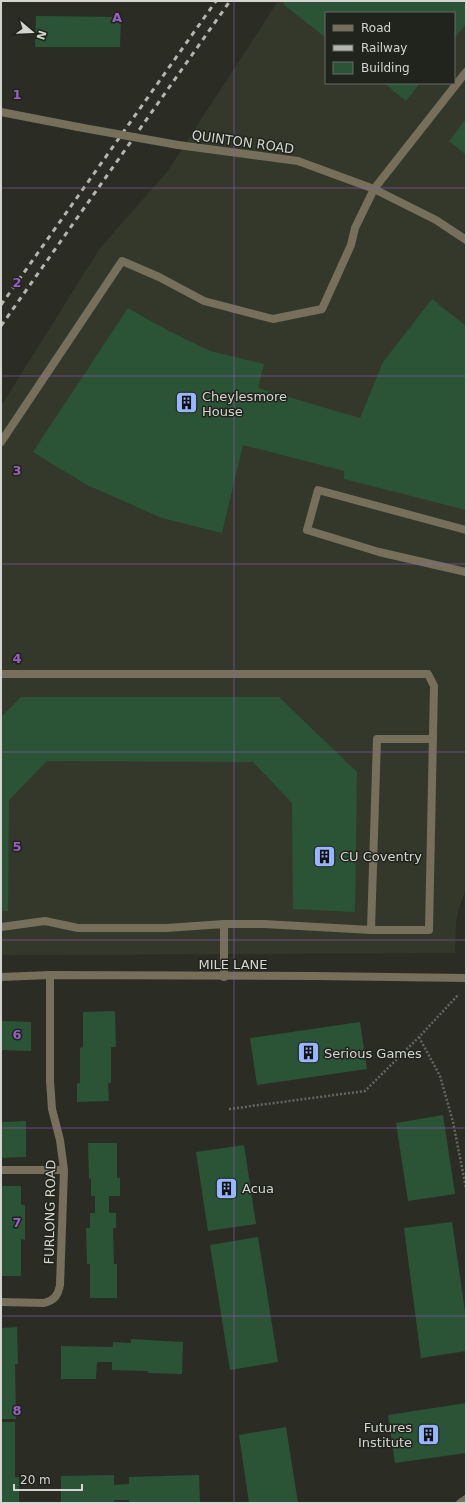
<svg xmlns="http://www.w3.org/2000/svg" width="467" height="1504" viewBox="0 0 467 1504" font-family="'DejaVu Sans',sans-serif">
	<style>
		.built { fill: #33382a; fill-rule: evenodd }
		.building { fill: #2b5336 }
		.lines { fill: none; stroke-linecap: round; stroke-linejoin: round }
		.path { stroke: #64665f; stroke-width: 2.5; stroke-dasharray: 2 2; stroke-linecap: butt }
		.service { stroke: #756f5c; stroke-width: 8 }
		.minor { stroke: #756f5c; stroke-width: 8 }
		.tertiary { stroke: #756f5c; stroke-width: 8 }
		.rail { stroke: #b4b5af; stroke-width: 3; stroke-dasharray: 5 5; stroke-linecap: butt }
		.tertiary-bridge { stroke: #756f5c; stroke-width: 8 }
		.grid { fill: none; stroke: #965fc4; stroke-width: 1; stroke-opacity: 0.55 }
		.labels { text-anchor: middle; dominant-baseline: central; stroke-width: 3; stroke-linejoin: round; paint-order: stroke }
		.street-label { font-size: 13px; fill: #d4d5d0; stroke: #21241c }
		.poi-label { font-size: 13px; fill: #d4d5d0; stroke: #21241c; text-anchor: start }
		.grid-label { font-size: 13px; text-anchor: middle; font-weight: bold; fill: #965fc4; stroke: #21241c; stroke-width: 3; stroke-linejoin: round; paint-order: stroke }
	</style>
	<rect width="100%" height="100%" fill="#2b2d25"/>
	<path class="built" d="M278 1H466V888L459 908 456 923 455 953 1 955V406L100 248 167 172ZM326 13H454V83H326Z"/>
	<path class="building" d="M285 1H462L466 4V24L454 39V13H326V38L283 4Z
		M36 16 121 17 120 47H35Z
		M384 83H420L406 101Z
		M466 119V155L449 141Z
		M432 299 466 326V510L344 479V471L243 445 222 533 162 518 87 485 33 452 128 308 167 330 210 351 264 364 258 388 360 418 383 362Z
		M21 697H279L357 772 355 912 293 909 292 803 253 762 47 761 9 800 8 911H1V717Z
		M115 1011 116 1047H111V1083H108L109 1101 77 1102V1083H80V1048L83 1047V1012Z
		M1 1021 31 1022V1051L1 1050Z
		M360 1022 367 1069 257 1085 250 1038Z
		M443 1115 455 1194 408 1201 396 1123Z
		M26 1121V1157L1 1158V1122Z
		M88 1143H117V1178H120V1196H109V1213H116V1228H113L114 1264H117V1298H90V1264H87L86 1228H90V1213H95V1196H91V1178L89 1179Z
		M244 1145 256 1224 208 1231 196 1152Z
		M1 1186H21V1205H25V1240L21 1239V1276H1Z
		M452 1222 466 1318V1351L421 1358 404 1228Z
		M258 1237 278 1362 230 1370 210 1245Z
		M17 1327 18 1364H15L16 1419H1V1328Z
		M131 1339 183 1342 182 1374 148 1373V1371L112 1370V1362H97L96 1379H61V1346L113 1347V1342L131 1343Z
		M466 1403V1453L395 1463 388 1415Z
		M1 1422H15V1477H19V1503H1Z
		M286 1427 298 1503H249L239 1435Z
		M114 1475V1485L129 1484V1477L199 1475 200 1503H129V1500H114V1503H61V1476Z"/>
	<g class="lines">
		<path class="path" d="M419 1037 440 1076 453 1122 466 1188
			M229 1109 365 1091 419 1037 459 994"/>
		<path class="service" d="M1 442 122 261 159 277 204 301 273 319 322 309 351 245 355 228 374 189
			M466 530 318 490 307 530 379 552 466 572
			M1 674H428L434 686 429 930H371L377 739H433
			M1 927 45 921 78 928H166L224 924H264L371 930
			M224 977V924"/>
		<path class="minor" d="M374 189 466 72
			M1 1170H64
			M1 1302 44 1303C55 1300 58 1295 60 1285L64 1170 60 1140 52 1109 50 1081V975
			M460 1503 466 1499"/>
		<path class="tertiary" d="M1 112 78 127
			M178 145 298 161 374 189 436 220 466 240
			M1 977 50 975 314 976 466 978"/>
		<path class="rail" d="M1 305 216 1
			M1 326 230 1"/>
		<path class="tertiary-bridge" d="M78 127 178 145"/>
	</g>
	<path class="grid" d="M234 1V1503M1 188H466M1 376H466M1 564H466M1 752H466M1 940H466M1 1128H466M1 1316H466"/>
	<defs>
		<symbol id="building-square" viewBox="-11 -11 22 22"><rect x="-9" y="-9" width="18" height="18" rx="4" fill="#97b6fd" stroke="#21241c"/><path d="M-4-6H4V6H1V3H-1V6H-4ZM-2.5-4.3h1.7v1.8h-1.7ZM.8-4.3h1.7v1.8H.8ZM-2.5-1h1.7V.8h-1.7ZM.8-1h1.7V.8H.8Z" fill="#111"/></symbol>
	</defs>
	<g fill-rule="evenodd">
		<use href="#building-square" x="174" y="390" width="25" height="25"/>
		<use href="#building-square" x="312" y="844" width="25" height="25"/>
		<use href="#building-square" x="296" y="1040" width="25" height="25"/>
		<use href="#building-square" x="214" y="1176" width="25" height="25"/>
		<use href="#building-square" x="416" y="1422" width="25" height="25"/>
	</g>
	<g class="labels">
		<g class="street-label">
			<text transform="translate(243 142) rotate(8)">QUINTON ROAD</text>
			<text x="233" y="964">MILE LANE</text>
			<text transform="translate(50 1212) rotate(-89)">FURLONG ROAD</text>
		</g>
		<g class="poi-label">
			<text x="202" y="396">Cheylesmore<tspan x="202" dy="15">House</tspan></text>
			<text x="340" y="856">CU Coventry</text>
			<text x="324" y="1053">Serious Games</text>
			<text x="242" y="1188">Acua</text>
			<text x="412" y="1427" text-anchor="end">Futures<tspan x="412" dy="15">Institute</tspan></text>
		</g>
	</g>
	<g class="grid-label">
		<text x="117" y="22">A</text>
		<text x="17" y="99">1</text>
		<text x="17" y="287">2</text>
		<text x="17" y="475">3</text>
		<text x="17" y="663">4</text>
		<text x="17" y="851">5</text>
		<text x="17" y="1039">6</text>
		<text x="17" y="1227">7</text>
		<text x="17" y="1415">8</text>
	</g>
	<rect width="467" height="1504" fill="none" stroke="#d4d5d0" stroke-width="4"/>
	<rect x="325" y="12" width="130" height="72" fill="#21241c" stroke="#696b64"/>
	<rect x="333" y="25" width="20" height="6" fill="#756f5c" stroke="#696b64"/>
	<text x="361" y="32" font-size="12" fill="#d4d5d0">Road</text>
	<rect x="333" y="45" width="20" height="6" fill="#b4b5af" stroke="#696b64"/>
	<text x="361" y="52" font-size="12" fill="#d4d5d0">Railway</text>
	<rect x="333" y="62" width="20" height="12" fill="#2b5336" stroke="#696b64"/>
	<text x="361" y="72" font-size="12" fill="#d4d5d0">Building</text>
	<g transform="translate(32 32) rotate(109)" stroke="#21241c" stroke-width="3" paint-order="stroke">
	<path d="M0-3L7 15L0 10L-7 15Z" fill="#d4d5d0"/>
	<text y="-6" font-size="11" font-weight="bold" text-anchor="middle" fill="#d4d5d0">N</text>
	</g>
	<path d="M14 1484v6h68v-6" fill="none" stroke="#d4d5d0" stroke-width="2"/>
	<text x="20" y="1484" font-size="12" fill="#d4d5d0" stroke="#21241c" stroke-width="3" paint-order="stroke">20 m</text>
</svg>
